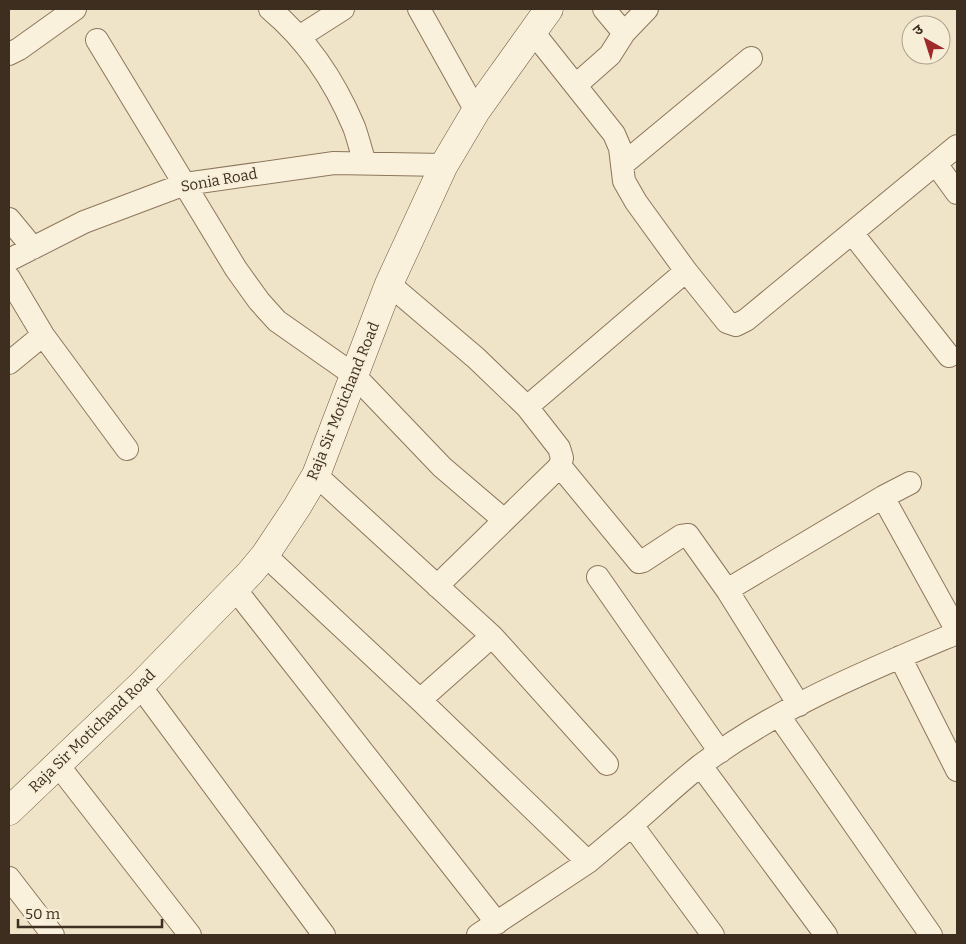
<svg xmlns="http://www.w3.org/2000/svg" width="966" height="944" viewBox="0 0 966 944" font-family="Bitter,'Noto Sans Devanagari',serif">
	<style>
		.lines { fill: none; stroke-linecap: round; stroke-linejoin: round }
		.street-casing { stroke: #8d765c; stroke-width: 24 }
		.secondary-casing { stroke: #6f573f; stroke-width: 29 }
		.street { stroke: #faf1dc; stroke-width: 22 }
		.secondary { stroke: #faf1dc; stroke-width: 28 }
		.labels { text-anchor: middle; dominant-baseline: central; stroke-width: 4; stroke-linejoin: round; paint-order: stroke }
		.street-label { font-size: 15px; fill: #3d2e20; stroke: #f7eed8 }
	</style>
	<rect width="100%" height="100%" fill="#f0e4c8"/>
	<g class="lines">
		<defs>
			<path id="street" d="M270 9C307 40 335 82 354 127 358 138 361 151 365 163
				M419 9 476 111
				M604 9 624 33
				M533 32 614 134 620 148 624 181 636 202 686 271 727 322 736 325 746 320 957 146
				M299 37 343 9
				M97 40 236 269 259 301 277 321 354 375 442 467 504 520
				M9 54 19 49 75 9
				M576 85 610 55 624 33 647 9
				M936 164 957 193
				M622 165 751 58
				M9 219 33 248
				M852 233 949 356
				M9 260 84 222 185 184 334 163 444 165
				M9 278 43 335 127 449
				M389 284 476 358 527 407 559 448 562 458 560 466 437 586
				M9 363 43 335
				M527 407 686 271
				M560 466 639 562 643 561 681 536 688 535 727 590
				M316 475 492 636
				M883 497 957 631
				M265 555 420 700 588 862
				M598 577 720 752
				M235 589 497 923
				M900 657 957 770
				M140 686 324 935
				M420 700 492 636 607 764
				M799 705 727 590 883 497 910 483
				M779 716 931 935
				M58 765 190 935
				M701 766 826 935
				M632 825C655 805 677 784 701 765 778 707 869 670 957 633
				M9 878 53 935
				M478 935 588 862 632 825 713 935"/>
			<path id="secondary" d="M9 811 140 686 250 573 265 555 297 507 316 475 389 284 444 165 476 111 549 9"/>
		</defs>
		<use href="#street" class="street-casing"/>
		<use href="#secondary" class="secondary-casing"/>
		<use href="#street" class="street"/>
		<use href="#secondary" class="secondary"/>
	</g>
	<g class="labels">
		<g class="street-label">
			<text transform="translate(219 180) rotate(-10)">Sonia Road</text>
			<text transform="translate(343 401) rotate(-68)">Raja Sir Motichand Road</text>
			<text transform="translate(92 731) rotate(-44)">Raja Sir Motichand Road</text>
		</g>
	</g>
	<rect width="966" height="944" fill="none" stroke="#3d2e20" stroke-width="20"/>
	<g transform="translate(926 40) rotate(321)"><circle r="24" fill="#f7eed8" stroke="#ada18e"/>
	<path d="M0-4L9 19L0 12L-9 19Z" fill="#9e2a2b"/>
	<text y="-8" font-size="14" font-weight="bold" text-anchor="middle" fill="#3d2e20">उ</text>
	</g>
	<path d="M18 919v8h144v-8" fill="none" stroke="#3d2e20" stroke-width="2.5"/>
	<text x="25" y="919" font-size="15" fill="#3d2e20" stroke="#f7eed8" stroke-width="4" paint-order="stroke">50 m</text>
</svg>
